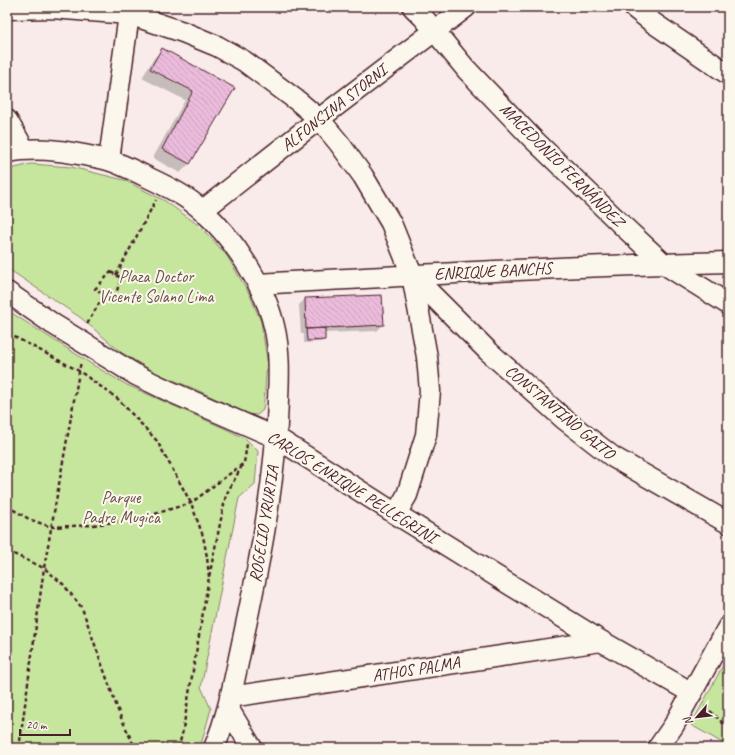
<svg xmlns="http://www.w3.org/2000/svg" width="735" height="755" viewBox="0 0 735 755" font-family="Caveat,sans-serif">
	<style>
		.park { fill: #c6e69e; stroke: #888264 }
		.shadow { fill: #0003 }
		.building { fill: url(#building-back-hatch); stroke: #4a1f2b }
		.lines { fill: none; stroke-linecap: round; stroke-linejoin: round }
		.street-casing { stroke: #4a1f2b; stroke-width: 23 }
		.path { stroke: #4a1f2b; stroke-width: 2.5; stroke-dasharray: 4 3; stroke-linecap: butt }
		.street { stroke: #fbf7ec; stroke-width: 20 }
		.labels { text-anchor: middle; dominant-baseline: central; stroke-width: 4; stroke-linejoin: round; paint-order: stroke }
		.street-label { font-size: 17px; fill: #4a1f2b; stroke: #fbf7ec }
		.park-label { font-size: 17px; fill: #695148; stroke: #fbf7ec }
	</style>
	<defs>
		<pattern id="building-back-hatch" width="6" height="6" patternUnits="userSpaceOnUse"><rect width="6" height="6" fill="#ecbbdc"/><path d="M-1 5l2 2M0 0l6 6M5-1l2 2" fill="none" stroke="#cca0bd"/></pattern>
	</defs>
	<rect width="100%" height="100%" fill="#f8ebe9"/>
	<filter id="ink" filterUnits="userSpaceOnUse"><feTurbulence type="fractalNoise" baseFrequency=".025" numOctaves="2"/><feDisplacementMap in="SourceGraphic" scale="8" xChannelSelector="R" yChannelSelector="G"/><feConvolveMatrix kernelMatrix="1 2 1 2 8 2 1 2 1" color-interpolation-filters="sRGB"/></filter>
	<g filter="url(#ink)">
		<path class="park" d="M31 164 71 167 124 180 165 201 197 224 212 239 227 256 250 295 261 322 267 359 265 391 263 410 257 415 248 414 197 390 156 373 122 353 81 318 7 268V170Z
			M7 310 93 365 127 385 226 429 246 439 258 451 255 484 239 498 201 687 211 709 200 748H7Z
			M728 656V746L691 725Z"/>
		<path class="shadow" d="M163 49 233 88 189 164 180 173 153 158 185 100 142 78 154 58Z
			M305 299 383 325 377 331 324 333V340L321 342 304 343V334H301L299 305Z"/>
		<path class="building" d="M162 48 235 88 190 164 162 149 193 91 150 69Z
			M382 295 384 325 306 329 305 298Z
			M325 328V340L307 341 306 329Z"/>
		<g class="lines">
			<defs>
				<path id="street" d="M413 7 423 17 466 69 532 138 623 226 664 264 728 304
					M633 7 652 22 728 74
					M7 9 52 8 129 14 183 32 217 46 244 61 299 102 319 119 339 143 363 176 391 223 412 275 427 357 430 391 426 435 407 495 396 514
					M7 120 24 149
					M7 152C34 147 58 150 84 155 93 157 102 158 111 161 123 165 135 171 147 177 166 186 187 196 203 211 233 238 265 286 274 326 280 350 279 375 278 400 276 480 260 560 243 639 235 675 229 713 214 748
					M109 160 130 7
					M203 210 319 119 466 7
					M412 275 488 351 564 419 613 457 728 523
					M258 284C415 275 571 266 728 262
					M7 292 53 324 136 375 169 391 277 438 396 514 601 641 692 693
					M230 697 601 641
					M228 708 252 748
					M658 748 674 725 728 627"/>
			</defs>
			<use href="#street" class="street-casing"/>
			<path class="path" d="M111 272 121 278 114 300 95 289Z
				M116 275 156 200
				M87 324 104 295
				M7 336 15 337 79 371 118 399 157 441 191 503 203 536 207 557 209 577
				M7 506 29 519 51 527 93 525 141 518 191 503 244 463 247 444
				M7 551 44 568 63 584 82 608 119 713 135 748
				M705 706 728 728
				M19 748 44 568 81 361
				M178 748 182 735 209 577 226 495 243 464"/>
			<use href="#street" class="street"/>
		</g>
	</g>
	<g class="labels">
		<g class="street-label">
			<text transform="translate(334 108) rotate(-38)">ALFONSINA STORNI</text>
			<text transform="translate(562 165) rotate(45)">MACEDONIO FERNÁNDEZ</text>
			<text transform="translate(493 271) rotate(-3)">ENRIQUE BANCHS</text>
			<text transform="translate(560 412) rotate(40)">CONSTANTINO GAITO</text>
			<text transform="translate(352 487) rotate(32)">CARLOS ENRIQUE PELLEGRINI</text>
			<text transform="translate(264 524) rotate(-81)">ROGELIO YRURTIA</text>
			<text transform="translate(416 669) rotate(-9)">ATHOS PALMA</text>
		</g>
		<g class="park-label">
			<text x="156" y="276">Plaza Doctor<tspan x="156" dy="20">Vicente Solano Lima</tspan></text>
			<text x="121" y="497">Parque<tspan x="121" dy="20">Padre Mugica</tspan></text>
		</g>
	</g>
	<rect width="735" height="755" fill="none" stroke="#fbf7ec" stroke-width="24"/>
	<rect x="12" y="12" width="711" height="731" fill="none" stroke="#4a1f2b" stroke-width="1.5" filter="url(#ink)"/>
	<g transform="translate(697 717) rotate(242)" stroke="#fbf7ec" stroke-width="3" paint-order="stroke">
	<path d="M0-3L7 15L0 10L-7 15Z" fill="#4a1f2b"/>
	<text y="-6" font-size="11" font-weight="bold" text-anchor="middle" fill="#4a1f2b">N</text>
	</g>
	<path d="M20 729v6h50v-6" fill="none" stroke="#4a1f2b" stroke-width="2"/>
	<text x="26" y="729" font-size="12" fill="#4a1f2b" stroke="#fbf7ec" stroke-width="3" paint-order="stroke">20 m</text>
</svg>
